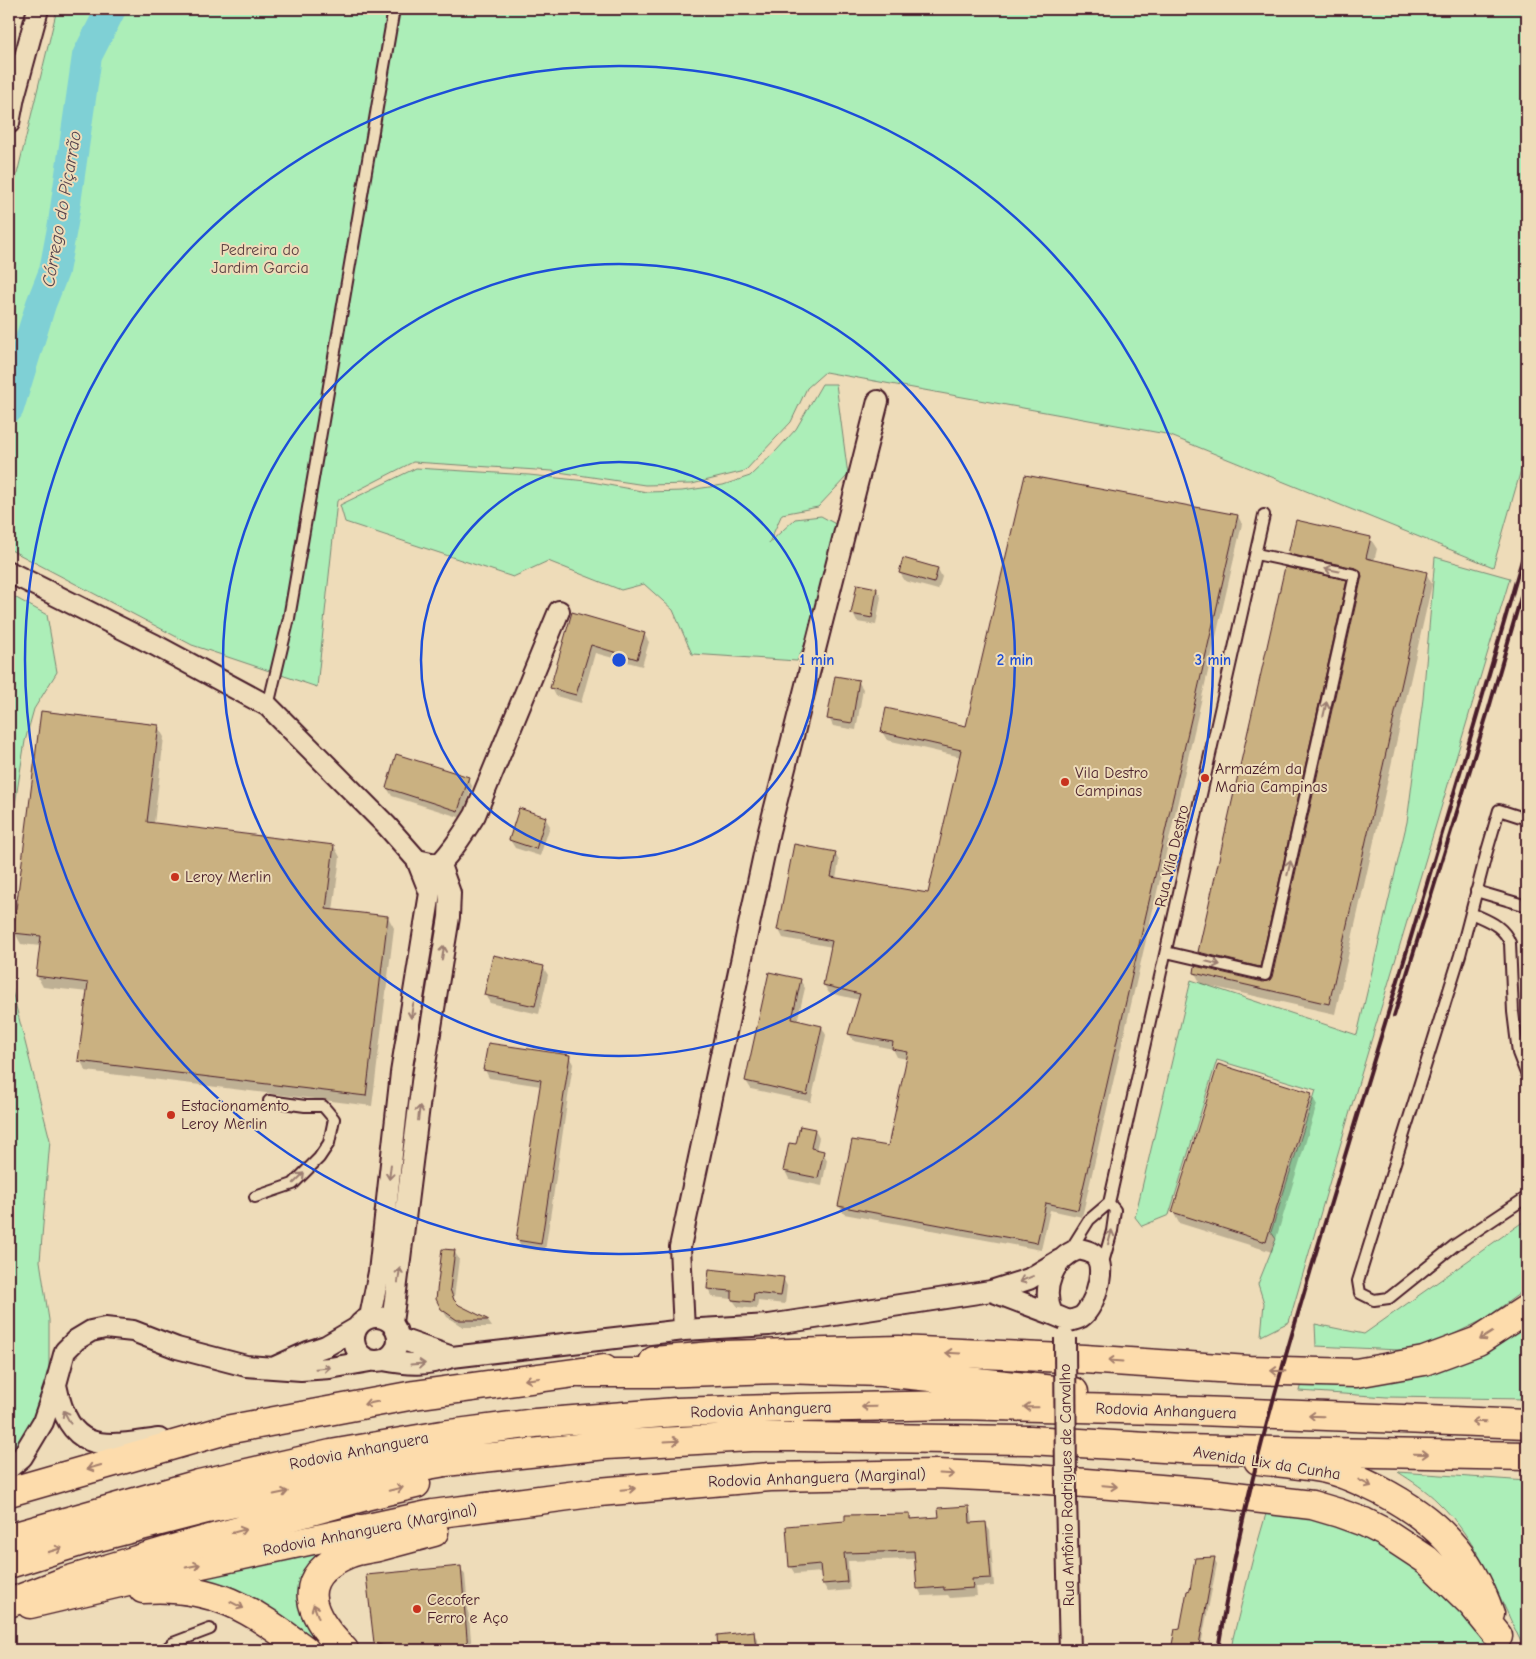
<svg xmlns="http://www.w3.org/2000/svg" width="1536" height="1659" viewBox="0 0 1536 1659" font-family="'Comic Neue',sans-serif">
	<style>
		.green { fill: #aceeb8; stroke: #7b8672 }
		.shadow { fill: #0003 }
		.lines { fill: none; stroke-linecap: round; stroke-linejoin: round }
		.river { stroke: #7fd0d5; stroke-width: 30 }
		.building { fill: #cab181; stroke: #4a1f2b }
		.service-casing { stroke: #4a1f2b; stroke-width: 14 }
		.minor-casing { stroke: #4a1f2b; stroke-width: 24 }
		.trunk-casing { stroke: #4a1f2b; stroke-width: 31 }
		.motorway-casing { stroke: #4a1f2b; stroke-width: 31 }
		.service { stroke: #eedcb9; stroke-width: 10 }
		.minor { stroke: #eedcb9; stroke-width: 20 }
		.trunk { stroke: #fddcac; stroke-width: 28 }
		.motorway { stroke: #fddcac; stroke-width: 28 }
		.rail { stroke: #4a1f2b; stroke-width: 4 }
		.minor-bridge-casing { stroke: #4a1f2b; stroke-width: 24; stroke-linecap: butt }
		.minor-bridge { stroke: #eedcb9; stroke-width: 20 }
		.oneway { stroke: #9c7e72 }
		.oneway2 { stroke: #a47e6c }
		.ring { fill: none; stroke: #1d4ed8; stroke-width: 2.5 }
		.poi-dot { fill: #c8321e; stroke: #eedcb9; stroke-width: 2 }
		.labels { text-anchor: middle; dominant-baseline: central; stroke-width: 4; stroke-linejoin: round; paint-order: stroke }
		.park-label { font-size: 16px; fill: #593e40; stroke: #eedcb9 }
		.poi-label { font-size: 16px; fill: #4a1f2b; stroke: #eedcb9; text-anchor: start }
		.street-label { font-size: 16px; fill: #4a1f2b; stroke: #eedcb9 }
		.water-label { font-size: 18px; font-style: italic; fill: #55424d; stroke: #eedcb9 }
		.centre { fill: #1d4ed8; stroke: #eedcb9; stroke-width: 2.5 }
		.ring-label { font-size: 15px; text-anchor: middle; font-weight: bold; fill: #1d4ed8; stroke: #eedcb9; stroke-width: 4; stroke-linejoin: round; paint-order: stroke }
	</style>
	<rect width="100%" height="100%" fill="#eedcb9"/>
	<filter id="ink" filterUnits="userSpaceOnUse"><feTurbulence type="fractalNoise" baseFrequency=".02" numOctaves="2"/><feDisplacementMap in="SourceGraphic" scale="10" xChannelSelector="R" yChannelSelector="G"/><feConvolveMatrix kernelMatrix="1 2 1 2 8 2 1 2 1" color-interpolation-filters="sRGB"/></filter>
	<g filter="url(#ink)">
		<path class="green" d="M57 9H1527V449L1493 567 1166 434 825 372 807 388 791 422 745 471 692 484 645 485 552 471 413 462 337 501 317 687 192 645 9 549V207Z
			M822 384H836L848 475 818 507 782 514 769 543 795 519 821 516 841 527 817 617 797 661 692 654 673 610 644 584 621 590 548 561 513 577 345 522 340 505 416 468 529 475 586 481 647 492 682 491 723 485 750 476 776 451 796 429Z
			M1435 557 1510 578 1351 1108 1289 1322 1261 1336 1264 1303 1258 1284 1276 1239 1271 1232 1316 1090 1217 1060 1169 1215 1142 1226 1135 1217 1191 980 1357 1035 1407 822 1423 699Z
			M9 594 47 615 57 672 34 709 25 741 9 842Z
			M9 979 50 1140 40 1261 49 1320V1375L27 1437 9 1454Z
			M1527 1219V1288L1485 1319 1419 1351 1316 1346 1315 1324 1364 1334Z
			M1527 1321V1399L1387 1397 1299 1391 1302 1380Z
			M1398 1472 1527 1481V1650H1525C1500 1600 1479 1541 1438 1502 1426 1490 1412 1481 1398 1472Z
			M1268 1507 1309 1510 1392 1545 1471 1617 1490 1650H1231L1233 1638 1252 1562Z
			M339 1546 306 1570 335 1650H315L189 1575Z"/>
		<path class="shadow" d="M9 9H16L9 20Z
			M1238 516 1242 524 1082 1217 1050 1210 1041 1250 844 1214 839 1206 889 1147 907 1059 897 1057 893 1049 854 1041 849 1034 860 1000 829 993 824 985 832 947 783 938 779 930 835 853 839 861 836 879 929 894 961 757 887 740 882 732 887 710 967 728Z
			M1370 538 1377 549 1374 561 1426 573 1432 584 1335 1014 1201 984 1195 973 1263 983 1270 981 1273 977 1362 579 1296 564 1289 554Z
			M938 569 942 577 938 590 905 581 900 573Z
			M1346 581 1352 592 1266 977 1206 963 1200 952Z
			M877 589 881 597 876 625 857 622 853 614Z
			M573 613 644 634 649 642 642 666 595 653 581 703 556 696 552 688Z
			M858 681 863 689 856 730 833 726 829 718Z
			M158 727 164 737 154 824 334 846 340 857 333 911 388 917 394 928 372 1106 86 1071 80 1060 88 992 43 987 37 976 41 946 21 944 15 933Z
			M468 778 472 786 462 818 392 796 387 788Z
			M545 818 550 826 540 856 515 848 510 840Z
			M543 967 548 975 539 1014 490 1003 485 995Z
			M800 980 805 988 797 1022 822 1027 826 1035 811 1102 751 1089 746 1081Z
			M569 1056 573 1064 545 1251 522 1248 517 1240 541 1086 489 1078 485 1070Z
			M1311 1094 1317 1105 1272 1252 1179 1223 1173 1212Z
			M815 1130 819 1138 816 1150 823 1152 827 1160 822 1186 789 1179 785 1171 797 1146Z
			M454 1251 459 1259 454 1298 456 1305 488 1321 492 1327H463L447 1317 442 1309Z
			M783 1278 787 1286 785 1304 758 1301 757 1309 738 1307 732 1299 713 1297 708 1289Z
			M968 1507 972 1515 973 1524 985 1523 990 1531 994 1586 976 1587 977 1596 950 1598 948 1595 922 1596 918 1588 916 1559 848 1561 850 1590 828 1592 823 1584 822 1572 795 1574 790 1566 910 1515 912 1520 940 1518Z
			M1214 1559 1217 1564 1200 1650H1173L1176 1630H1181L1191 1591Z
			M460 1567 465 1575 472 1650H379L375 1643Z
			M753 1633 758 1640 759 1650H720L718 1636Z
			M654 1644 658 1650H631V1647Z"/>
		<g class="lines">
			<path class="river" d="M9 408 41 304 54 271 63 223 87 56 111 9"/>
		</g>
		<path class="building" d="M1025 475 1238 515 1078 1210 1046 1203 1037 1243 838 1206 852 1140 888 1146 908 1052 892 1049 893 1042 848 1034 860 994 823 985 832 941 777 930 794 844 836 852 831 877 928 893 961 750 881 732 886 708 966 726Z
			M1296 520 1371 537 1366 558 1427 572 1329 1004 1194 973 1195 966 1263 982 1270 980 1272 977 1362 576 1360 570 1356 568 1288 554Z
			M903 558 938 568 934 583 899 573Z
			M1285 567 1347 580 1260 967 1198 952Z
			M857 584 877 588 872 618 851 614Z
			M572 612 645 633 637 659 591 645 576 695 550 688Z
			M835 676 859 680 852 723 827 719Z
			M41 711 159 725 147 822 334 845 326 909 388 916 366 1096 78 1061 88 983 36 976 41 936 13 933Z
			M396 754 469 777 458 811 386 788Z
			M519 808 546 817 536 849 509 840Z
			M493 955 544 966 535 1006 484 995Z
			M769 972 801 979 792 1019 822 1026 807 1095 745 1081Z
			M488 1043 570 1055 541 1244 516 1240 541 1080 483 1070Z
			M1218 1064 1312 1093 1266 1242 1172 1212Z
			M800 1126 815 1129 811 1148 824 1151 818 1178 783 1171 789 1143 796 1144Z
			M442 1249 455 1250 450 1289 454 1300 459 1305 489 1320H457L441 1309 436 1299Z
			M709 1269 784 1277 781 1296 754 1293 753 1302 732 1300V1291L707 1289Z
			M969 1506 970 1523 986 1522 991 1578 972 1579 973 1588 944 1590V1587L917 1589 914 1551 844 1553 847 1582 822 1584 820 1564 789 1567 786 1526 845 1521V1515L910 1514V1519L939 1517 938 1508Z
			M1215 1557 1198 1650H1171L1175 1629 1180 1628 1187 1591 1190 1590 1195 1558Z
			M461 1566 468 1650H388V1647L374 1643 366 1575Z
			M754 1631 756 1650H718L717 1635Z"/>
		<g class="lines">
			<defs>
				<path id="service" d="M268 706 289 618 394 9
					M1527 819 1499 810 1487 851 1460 955 1358 1281 1360 1293 1374 1300 1389 1298 1455 1245 1527 1197
					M1476 891 1527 906
					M1471 913C1488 921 1503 925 1510 943L1513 1012 1518 1053 1527 1076
					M1166 952 1265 975 1355 575 1256 554
					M255 1197 293 1184 319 1158 329 1143 334 1119 323 1106H305L269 1101
					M1069 1252 1089 1220 1109 1203 1264 515
					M1102 1266 1112 1231 1115 1210 1109 1203
					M165 1650 173 1643 210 1629"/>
				<path id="minor" d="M9 123 14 97 38 9
					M9 572 155 645 268 706 387 826 417 860 430 893 401 1073 379 1272 370 1317
					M429 874C448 858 462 836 475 815L559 611
					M1079 1249C1087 1251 1094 1252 1098 1260 1105 1274 1093 1309 1081 1317 1077 1319 1073 1320 1069 1321L1052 1314C1041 1288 1053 1258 1079 1249Z
					M991 1291 1052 1314
					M354 1339a22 22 0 1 1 44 0a22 22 0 1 1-44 0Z
					M392 1323 422 1082 449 917 450 893 440 865 417 860
					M684 1330 680 1247 769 831 878 401
					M398 1338 452 1357
					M383 1360C410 1365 426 1366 452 1357L684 1330 769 1325 991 1291 1029 1279 1060 1260
					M275 1367 308 1352 326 1346 355 1329
					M56 1385C70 1454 101 1447 159 1439
					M9 1468 22 1457 43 1422 56 1384 65 1351 76 1340 91 1331 105 1328 133 1331 177 1348 246 1366 301 1370 330 1368 370 1361
					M1066 1498 1070 1650"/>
				<path id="trunk" d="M654 1361 724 1355 899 1350 1084 1359 1249 1370 1356 1373 1424 1361 1478 1341 1527 1309
					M1258 1460C1281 1463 1304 1465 1326 1469 1345 1473 1362 1482 1379 1490 1435 1519 1469 1553 1490 1614
					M9 1492 226 1430 414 1395 604 1369
					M143 1589C213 1584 251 1609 305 1650
					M30 1604 183 1568 433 1514 599 1492 770 1477 937 1474 1023 1478 1210 1493 1312 1505 1339 1513 1364 1522 1386 1533 1427 1560 1472 1604 1498 1636
					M344 1650C310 1616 291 1578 348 1554 357 1550 368 1549 378 1547 397 1542 416 1537 434 1532"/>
				<path id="motorway" d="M580 1373H655L780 1369 882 1372 1074 1392
					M9 1538 199 1484 331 1454 442 1435 535 1423 676 1412 797 1408 959 1405 1199 1411 1527 1424
					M9 1564 83 1541 207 1509 331 1482 445 1462 606 1445 751 1437H799L1030 1440 1180 1449 1527 1456
					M9 1603 66 1581 177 1548 366 1496 416 1484"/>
			</defs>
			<use href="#service" class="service-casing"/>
			<use href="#minor" class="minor-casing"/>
			<use href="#trunk" class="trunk-casing"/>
			<use href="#motorway" class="motorway-casing"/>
			<use href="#service" class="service"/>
			<use href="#minor" class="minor"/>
			<use href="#trunk" class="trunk"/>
			<use href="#motorway" class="motorway"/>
			<path class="rail" d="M1394 1016 1489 708 1527 576
				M1218 1650C1243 1486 1294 1327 1341 1169 1404 960 1468 751 1527 542"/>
			<defs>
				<path id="minor-bridge" d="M1065 1338 1066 1498"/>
			</defs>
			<use href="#minor-bridge" class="minor-bridge-casing"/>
			<use href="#minor-bridge" class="minor-bridge"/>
		</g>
		<defs><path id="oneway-shaft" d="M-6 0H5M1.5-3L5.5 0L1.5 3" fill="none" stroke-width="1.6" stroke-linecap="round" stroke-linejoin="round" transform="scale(1.25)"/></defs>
		<g class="oneway">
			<use href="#oneway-shaft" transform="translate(1332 570) rotate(-168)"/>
			<use href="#oneway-shaft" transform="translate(1325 709) rotate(-77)"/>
			<use href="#oneway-shaft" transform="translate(1289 868) rotate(-77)"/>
			<use href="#oneway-shaft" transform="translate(443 953) rotate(-81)"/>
			<use href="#oneway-shaft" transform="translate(1213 963) rotate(13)"/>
			<use href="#oneway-shaft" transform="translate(412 1011) rotate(99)"/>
			<use href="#oneway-shaft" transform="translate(419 1113) rotate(-83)"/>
			<use href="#oneway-shaft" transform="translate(390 1172) rotate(97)"/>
			<use href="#oneway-shaft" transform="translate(299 1178) rotate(-45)"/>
			<use href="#oneway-shaft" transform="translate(1110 1237) rotate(-75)"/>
			<use href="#oneway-shaft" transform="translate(399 1275) rotate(-82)"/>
			<use href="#oneway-shaft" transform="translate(1026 1279) rotate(157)"/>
			<use href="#oneway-shaft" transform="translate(418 1364) rotate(-4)"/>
			<use href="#oneway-shaft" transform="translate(323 1368) rotate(-5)"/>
			<use href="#oneway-shaft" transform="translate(67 1417) rotate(-118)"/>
		</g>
		<g class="oneway2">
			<use href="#oneway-shaft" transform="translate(1486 1336) rotate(148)"/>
			<use href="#oneway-shaft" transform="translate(953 1353) rotate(-177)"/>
			<use href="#oneway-shaft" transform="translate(1115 1361) rotate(-176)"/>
			<use href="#oneway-shaft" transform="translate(1278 1371) rotate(-178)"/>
			<use href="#oneway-shaft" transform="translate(532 1379) rotate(173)"/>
			<use href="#oneway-shaft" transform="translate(371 1403) rotate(169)"/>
			<use href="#oneway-shaft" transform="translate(869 1407) rotate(179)"/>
			<use href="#oneway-shaft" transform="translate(1031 1407) rotate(-179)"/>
			<use href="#oneway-shaft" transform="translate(1316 1416) rotate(-178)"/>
			<use href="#oneway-shaft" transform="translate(1479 1422) rotate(-178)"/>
			<use href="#oneway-shaft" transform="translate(672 1441) rotate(-3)"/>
			<use href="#oneway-shaft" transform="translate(1421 1454) rotate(1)"/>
			<use href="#oneway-shaft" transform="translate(94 1467) rotate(164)"/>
			<use href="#oneway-shaft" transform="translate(947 1474) rotate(3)"/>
			<use href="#oneway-shaft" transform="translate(1365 1483) rotate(27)"/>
			<use href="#oneway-shaft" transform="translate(1110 1486) rotate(5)"/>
			<use href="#oneway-shaft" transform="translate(396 1489) rotate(-13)"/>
			<use href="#oneway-shaft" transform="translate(628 1489) rotate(-5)"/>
			<use href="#oneway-shaft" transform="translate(281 1493) rotate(-12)"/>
			<use href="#oneway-shaft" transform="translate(239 1531) rotate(-15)"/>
			<use href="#oneway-shaft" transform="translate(55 1550) rotate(-17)"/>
			<use href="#oneway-shaft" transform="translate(193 1566) rotate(-12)"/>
			<use href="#oneway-shaft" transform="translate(237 1605) rotate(27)"/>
			<use href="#oneway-shaft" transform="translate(316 1611) rotate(-110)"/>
		</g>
	</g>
	<g class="ring">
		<circle cx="619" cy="660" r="198"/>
		<circle cx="619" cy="660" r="396"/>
		<circle cx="619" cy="660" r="594"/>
	</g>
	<g class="poi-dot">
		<circle cx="1205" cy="778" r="5"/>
		<circle cx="1065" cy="782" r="5"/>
		<circle cx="175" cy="877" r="5"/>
		<circle cx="171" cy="1115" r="5"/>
		<circle cx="417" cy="1609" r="5"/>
	</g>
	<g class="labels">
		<g class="park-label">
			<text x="260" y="250">Pedreira do<tspan x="260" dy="18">Jardim Garcia</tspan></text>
		</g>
		<g class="poi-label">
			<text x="1215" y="769">Armazém da<tspan x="1215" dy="18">Maria Campinas</tspan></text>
			<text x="1075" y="773">Vila Destro<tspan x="1075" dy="18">Campinas</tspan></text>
			<text x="185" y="877">Leroy Merlin</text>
			<text x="181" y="1106">Estacionamento<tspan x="181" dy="18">Leroy Merlin</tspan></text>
			<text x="427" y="1600">Cecofer<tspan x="427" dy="18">Ferro e Aço</tspan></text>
		</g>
		<g class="street-label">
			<text transform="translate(1172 856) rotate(-77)">Rua Vila Destro</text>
			<text transform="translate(761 1410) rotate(-2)">Rodovia Anhanguera</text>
			<text transform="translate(1166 1411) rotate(2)">Rodovia Anhanguera</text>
			<text transform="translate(359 1451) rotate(-11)">Rodovia Anhanguera</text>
			<text transform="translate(1267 1463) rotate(9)">Avenida Lix da Cunha</text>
			<text transform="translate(817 1478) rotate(-2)">Rodovia Anhanguera (Marginal)</text>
			<text transform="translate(1067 1485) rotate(-91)">Rua Antônio Rodrigues de Carvalho</text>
			<text transform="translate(370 1530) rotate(-11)">Rodovia Anhanguera (Marginal)</text>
		</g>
		<g class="water-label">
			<text transform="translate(62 209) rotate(-80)">Córrego do Piçarrão</text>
		</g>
	</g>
	<circle cx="619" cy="660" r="8" class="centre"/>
	<g class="ring-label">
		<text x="817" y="665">1 min</text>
		<text x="1015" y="665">2 min</text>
		<text x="1213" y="665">3 min</text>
	</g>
	<rect width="1536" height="1659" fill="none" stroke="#eedcb9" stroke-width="30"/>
	<rect x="15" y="15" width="1506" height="1629" fill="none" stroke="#4a1f2b" stroke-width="2" filter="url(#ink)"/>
</svg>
